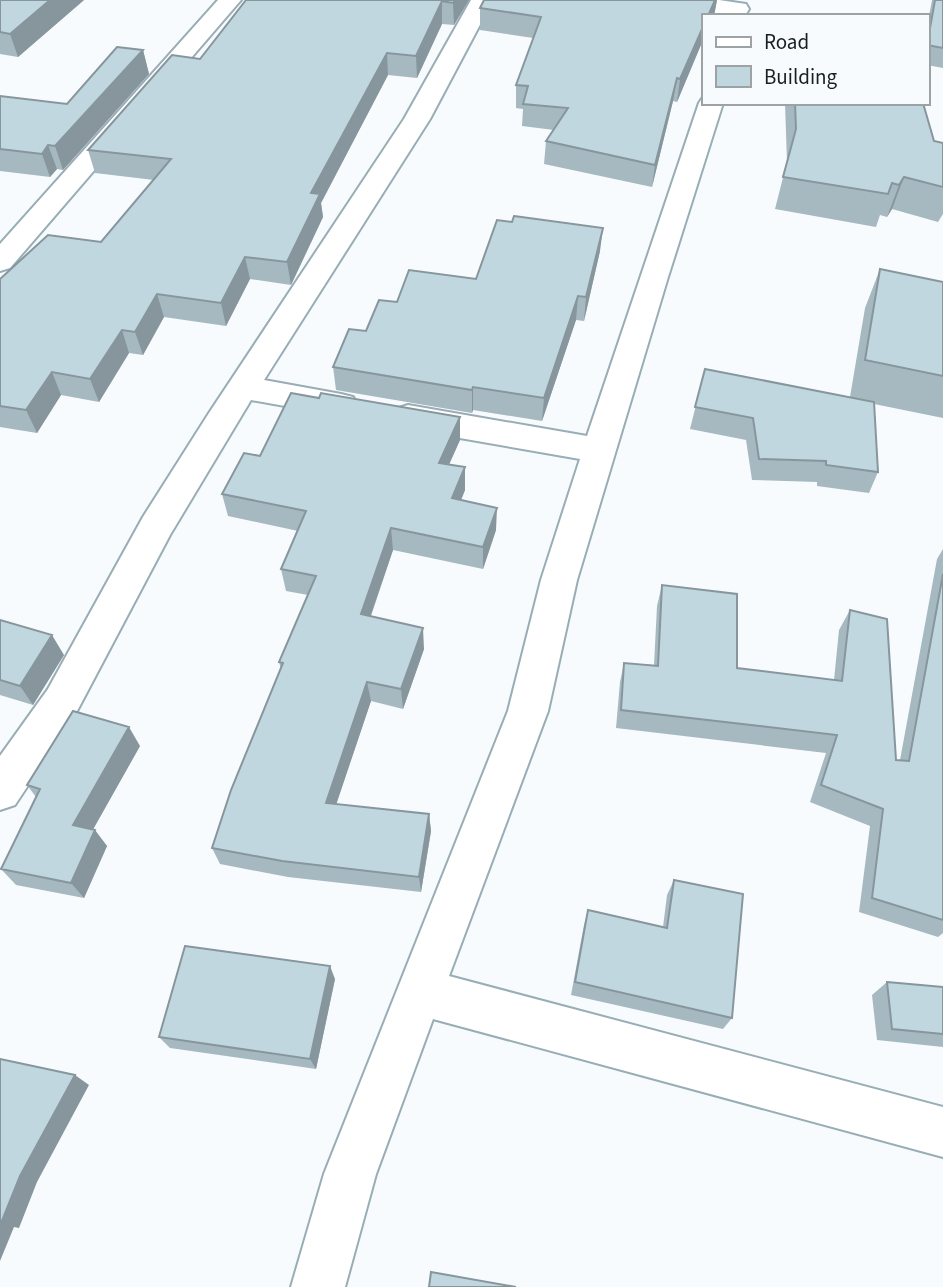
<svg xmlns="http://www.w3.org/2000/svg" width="943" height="1287" viewBox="0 0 943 1287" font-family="'Source Sans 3',sans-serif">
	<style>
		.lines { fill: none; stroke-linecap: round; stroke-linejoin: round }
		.street-casing { stroke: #98adb6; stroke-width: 4 }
		.street { fill: #fff; fill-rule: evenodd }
		.wall { fill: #a6b9c1 }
		.shaded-wall { fill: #87969d }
		.building { fill: #c1d7e0; stroke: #87969d; stroke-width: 2 }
	</style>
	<rect width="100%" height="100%" fill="#f7fbfd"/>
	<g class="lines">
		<defs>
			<path id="street" d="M218 0H241L10 268 0 271V244Z
				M471 0H493L430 119 264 380 341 394 353 397 357 405 353 413 341 416 251 400 170 535 76 713 15 805 0 810V756L48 689 143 517 209 413 404 119Z
				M651 0H719L746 4 749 9 746 14 738 16 662 7 654 5Z
				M703 97V103H723L668 277 577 580 548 711 449 976 943 1107V1157L433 1019 376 1174 345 1287H291L324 1174 508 711 541 580 580 459 408 429 396 425 392 417 396 409 408 405 587 436 699 103Z"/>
		</defs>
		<use href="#street" class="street-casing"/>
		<use href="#street" class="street"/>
	</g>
	<path class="wall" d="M0 0H84L18 57 0 54Z
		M246 0H469L454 25 442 24 417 78 388 75 321 203 323 217 291 285 250 279 226 326 164 317 143 355 129 353 99 402 61 395 37 433 0 427V279L101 242 154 180 95 173 88 150 200 59Z
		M484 0H717L714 16H703V40L677 102 673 101 652 187 544 164 546 141 554 130 522 126 523 109 516 108V85L533 38 480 30V8Z
		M932 0H943V68L927 65V27Z
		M143 50 149 74 63 170 57 169 50 177 0 171V96L67 104Z
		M785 103H923L934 141 943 143V214L938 222 892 209 887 217 880 215 876 227 775 209 787 162Z
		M600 251 584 321 576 320 542 421 473 410 472 413 336 390 333 367 366 331 397 302 476 279Z
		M880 269 943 282V418L874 404 878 472 869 493 817 486V482L752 480 746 440 690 429 705 369 850 397 865 308Z
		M319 398 460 417V440L449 464 465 490 461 500 496 530 483 569 393 550 371 616 424 649 403 709 371 701 336 804 429 814 431 831 421 892 288 877 220 864 212 848 281 669 279 662 308 595 286 591 281 569 298 531 228 516 222 494Z
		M943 549V933L938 937 859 912 870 826 810 802 826 753 616 728 620 682 624 663 654 665 657 606 662 585 737 668 834 680 839 630 850 610 896 760H900L937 559Z
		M0 620 64 655 33 705 0 695Z
		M140 746 93 829 107 846 84 898 16 885 1 869 36 797 27 785Z
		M674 880 732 1018 723 1029 571 995 584 925 588 910 663 927 667 895Z
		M335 979 316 1069 170 1048 159 1037Z
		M887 982 943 987V1047L877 1040 872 995Z"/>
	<path class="shaded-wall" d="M50 0H84L18 57 10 34Z
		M455 0H469L454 25 453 3Z
		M715 0H717L714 16H708Z
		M442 1V24L417 78 416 56Z
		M703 27V40L677 102 680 79Z
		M143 50 149 74 63 170 55 146Z
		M387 53 388 75 321 203 323 217 291 285 287 262 311 193Z
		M677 78 673 101 652 187 655 165Z
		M48 145 57 169 50 177 42 154Z
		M904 177 892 209 887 217 899 185Z
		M603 228 600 251 584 321 586 297Z
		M245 257 250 279 226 326 221 303Z
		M157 294 164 317 143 355 135 332Z
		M578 296 576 320 542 421 544 398Z
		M122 330 129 353 99 402 90 379Z
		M52 372 61 395 37 433 26 410Z
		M473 387V410L472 413V390Z
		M460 417V440L440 485 439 463Z
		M465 467V490L453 520 452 498Z
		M497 508 496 530 483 569V547Z
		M391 528 393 550 364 635 361 614Z
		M423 628 424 649 403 709 401 689Z
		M52 635 64 655 33 705 20 686Z
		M367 682 371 701 331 820 326 803Z
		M129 727 140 746 86 842 73 825Z
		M429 814 431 831 421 892 419 877Z
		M95 830 107 846 84 898 71 883Z
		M330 966 335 979 316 1069 310 1059Z
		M75 1075 89 1085 37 1182 19 1228 14 1227 0 1261V1223L20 1176Z"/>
	<path class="building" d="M0 0H50L10 34 0 32Z
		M246 0H455L453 3 442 1 416 56 387 53 311 193 320 194 287 262 245 257 221 303 157 294 135 332 122 330 90 379 52 372 26 410 0 406V279L48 235 101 242 171 159 88 150 172 55 200 59Z
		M484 0H715L708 16H703V27L680 79 677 78 655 165 546 141 568 108 523 104 528 86 516 85 541 17 480 8Z
		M935 0H943V48L927 45Z
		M117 47 143 50 55 146 48 145 42 154 0 149V96L67 104Z
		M795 103H923L934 141 943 143V187L904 177 899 185 892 183 888 194 783 177 796 129Z
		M514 216 603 228 586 297 578 296 544 398 473 387 472 390 333 367 349 329 366 331 379 300 397 302 409 270 476 279 497 220 512 222Z
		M880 269 943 282V376L865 360Z
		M705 369 874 402 878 472 826 465V461L759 459 753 418 695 407Z
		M291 393 319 398 321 393 460 417 439 463 465 467 452 498 497 508 483 547 391 528 361 614 423 628 401 689 367 682 326 803 429 814 419 877 282 861 212 848 231 790 283 663 279 662 316 576 281 569 306 511 222 494 244 453 260 456Z
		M943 574V920L872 898 883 809 821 785 837 735 621 710 624 663 658 666 662 585 737 594V668L842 681 850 610 887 619 896 760 909 761Z
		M0 620 52 635 20 686 0 680Z
		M73 711 129 727 73 825 95 830 71 883 1 869 40 789 27 785Z
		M674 880 743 894 732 1018 575 982 588 910 667 928Z
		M185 946 330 966 310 1059 159 1037Z
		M887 982 943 987V1034L892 1029Z
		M0 1059 75 1075 20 1176 1 1223H0Z
		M431 1272 516 1287H429Z"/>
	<rect x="702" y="14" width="228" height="91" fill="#f7fbfd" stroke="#9da3a5" stroke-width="2"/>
	<rect x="716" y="37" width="35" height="10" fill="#ffffff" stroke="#9da3a5" stroke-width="2"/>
	<text x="764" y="49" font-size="21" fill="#171f22">Road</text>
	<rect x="716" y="66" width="35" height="21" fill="#c1d7e0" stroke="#9da3a5" stroke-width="2"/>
	<text x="764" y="84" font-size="21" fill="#171f22">Building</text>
</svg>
